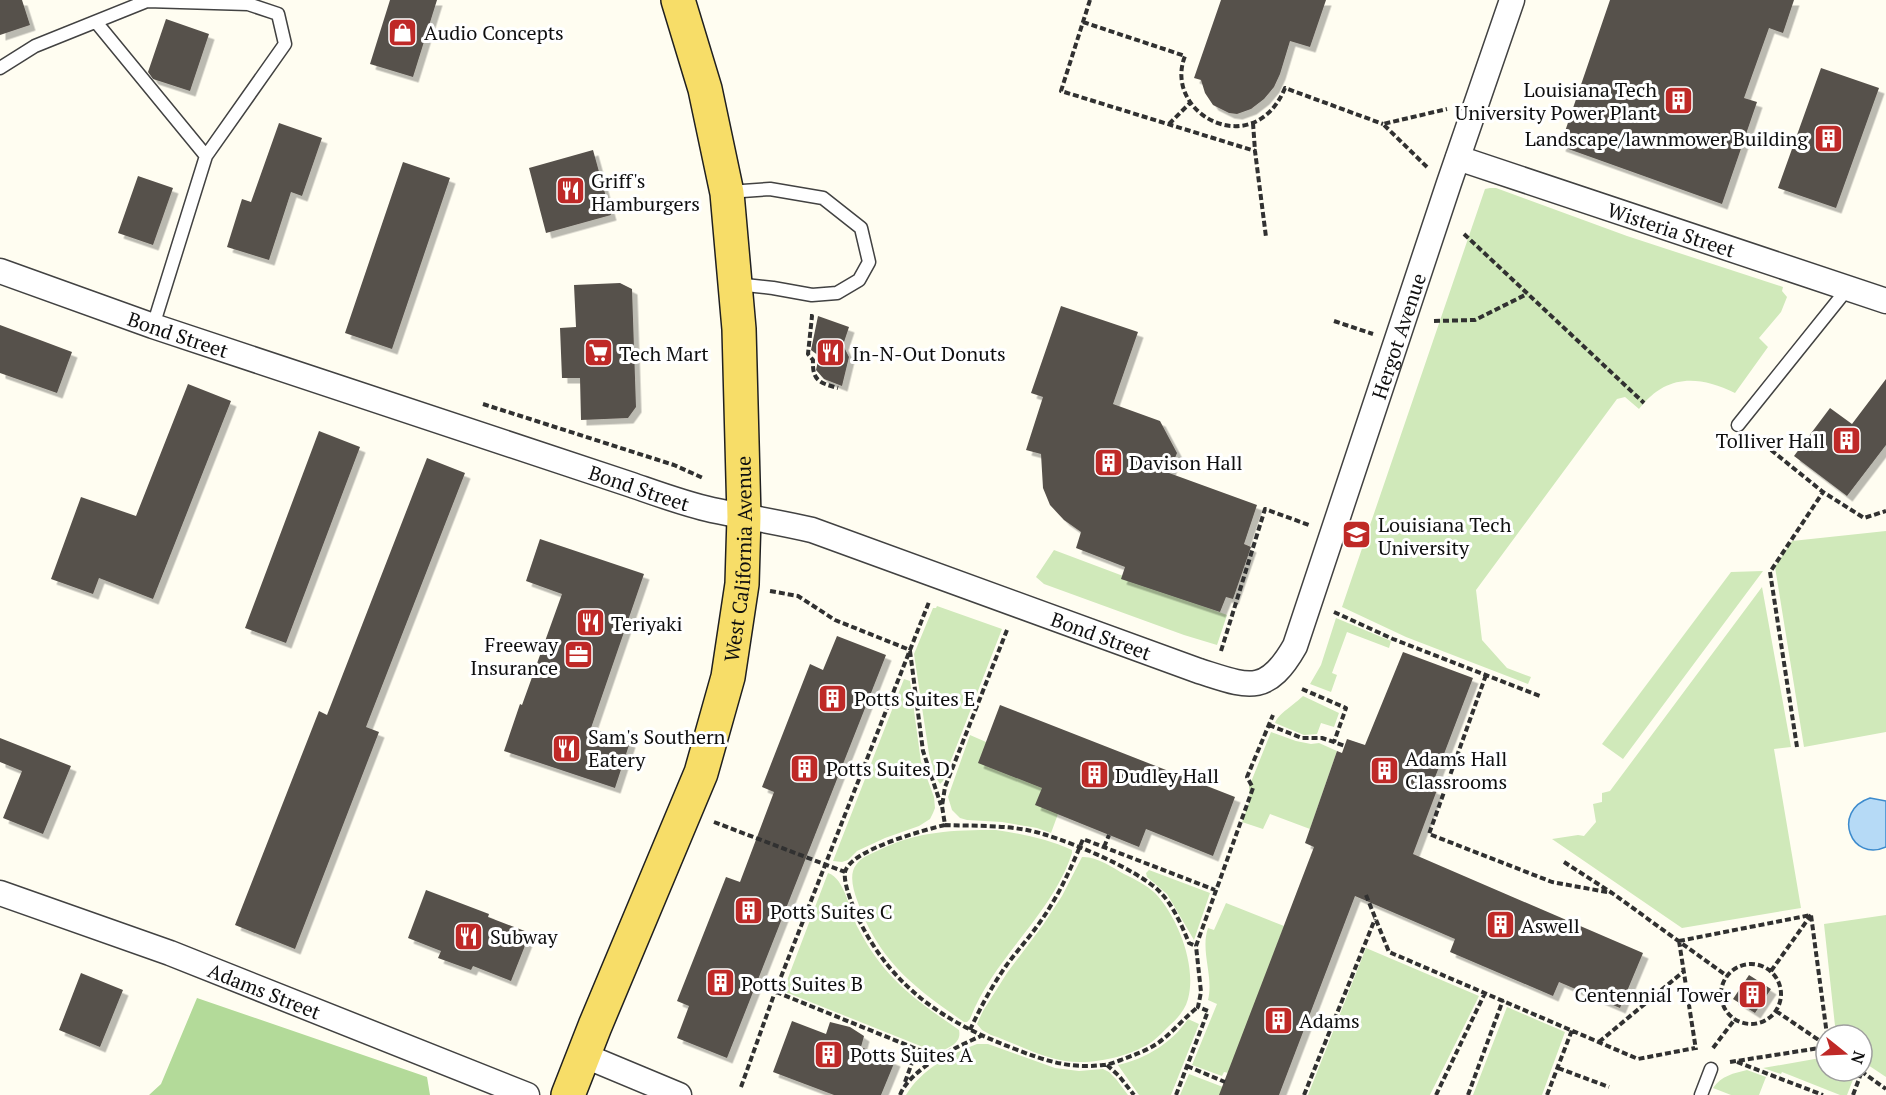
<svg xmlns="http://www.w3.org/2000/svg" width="1886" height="1095" viewBox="0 0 1886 1095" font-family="'PT Serif',serif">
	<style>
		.green { fill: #d0e9ba }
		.forest { fill: #b3da99 }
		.water { fill: #b6daf6; stroke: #3d8bcd; stroke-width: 1.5 }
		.building { fill: #57514b; filter: url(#shadow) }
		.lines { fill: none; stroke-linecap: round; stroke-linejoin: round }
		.service-casing { stroke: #424242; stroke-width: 15 }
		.minor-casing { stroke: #424242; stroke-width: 27 }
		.primary-casing { stroke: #202020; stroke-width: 36 }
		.path { stroke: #313131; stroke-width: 4; stroke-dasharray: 6 3; stroke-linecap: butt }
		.service { stroke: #fff; stroke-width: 12 }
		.minor { stroke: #fff; stroke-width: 24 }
		.primary { stroke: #f7dd68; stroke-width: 33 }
		.labels { text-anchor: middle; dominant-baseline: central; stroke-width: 6; stroke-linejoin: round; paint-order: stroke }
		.poi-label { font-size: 20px; fill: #0f0f0f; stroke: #fff; text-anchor: start }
		.street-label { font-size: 20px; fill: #0f0f0f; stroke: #fff }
	</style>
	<defs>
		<filter id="shadow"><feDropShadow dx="5.5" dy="5.5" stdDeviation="0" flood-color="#0004"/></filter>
	</defs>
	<rect width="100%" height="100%" fill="#fffdf1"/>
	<path class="green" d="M1490 188H1496L1627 236 1783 287 1782 291 1787 297 1781 312 1759 338 1768 347 1735 393C1698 375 1666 374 1639 409L1625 397 1617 399 1476 590 1482 640 1507 668 1531 677 1528 684 1406 637 1342 607 1485 189Z
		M1886 531V732L1804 747 1775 567 1792 541Z
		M1054 550 1227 615 1217 645 1184 635 1044 584 1036 577Z
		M1763 571 1623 759 1602 744 1731 572Z
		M1762 587 1791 747 1774 749 1801 908 1682 928 1552 839 1578 835 1584 836 1596 822 1593 804 1602 802V793L1610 791Z
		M937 606 1002 629 943 781 940 784 935 776 929 754 914 654 933 608H936Z
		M1336 618 1391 641 1389 648 1347 632 1332 673 1337 675 1331 692 1310 684 1321 665Z
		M904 679 910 681 921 762 934 797 935 808 933 813 930 819 919 826 885 838 857 851 848 860 842 862 833 861Z
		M1303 696 1339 713 1334 727 1321 723 1317 734 1304 735 1275 723C1278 714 1295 704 1303 696Z
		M1271 732 1296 741 1311 744 1319 743 1337 751 1310 829 1270 814 1263 829 1242 822 1250 800 1249 787Z
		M970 735 986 742 1042 788 1058 814 1051 833 1037 828 1002 822 967 820 960 818 952 810 948 797Z
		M996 830C1023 834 1047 839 1072 850V853C1052 915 993 958 970 1019L967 1022H964C913 987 878 960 857 900 853 889 849 874 856 865 861 857 871 854 879 850 918 831 953 830 996 830Z
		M1082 857C1096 856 1112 867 1124 874 1135 879 1146 885 1155 893 1178 917 1197 966 1188 999 1185 1010 1178 1018 1170 1025 1164 1031 1159 1036 1153 1041 1130 1057 1093 1065 1065 1061 1040 1057 1015 1043 991 1035L982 1030 977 1024 983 1011 1007 973 1043 925 1062 896Z
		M1149 870 1210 893 1194 940 1167 894 1147 877 1146 873Z
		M828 873C845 878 850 913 858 928 884 978 914 999 959 1030 962 1044 948 1047 938 1053L783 991Z
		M1226 903 1284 926 1229 1073 1224 1072 1222 1076 1192 1065 1217 1004 1208 1000C1214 976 1200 951 1208 928L1214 930Z
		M1886 915V1077L1862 1061V1035H1836L1824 924Z
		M1366 948 1479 996 1430 1095H1308Z
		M1507 1007 1565 1032 1542 1095H1473Z
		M1188 1019 1199 1024 1171 1095H1139L1118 1065C1145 1059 1172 1043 1188 1019Z
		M977 1044H988L1055 1068 1079 1071 1103 1069 1109 1072 1116 1079 1128 1095H906C921 1070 950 1054 977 1044Z
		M1826 1057V1071H1846L1854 1077 1847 1095H1840L1782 1072 1781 1074 1763 1068Z
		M1747 1070 1766 1077 1759 1095H1731L1713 1088C1721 1076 1734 1073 1747 1070Z
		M1189 1074 1223 1087 1220 1095H1180Z"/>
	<path class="forest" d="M197 998 427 1077 430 1095H149L161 1084Z"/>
	<path class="water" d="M1870 798 1886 801V847C1851 863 1831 811 1870 798Z"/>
	<path class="building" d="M0 0H22L30 25 0 35Z
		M390 0H437L413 77 370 64Z
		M1221 0H1326L1310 47 1290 41 1280 74 1274 87 1264 99 1251 109 1237 114 1229 113 1213 105 1205 93 1201 80 1194 78Z
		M1610 0H1794L1783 33 1769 28 1744 98 1757 102 1722 204 1560 146Z
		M166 19 209 34 190 91 153 79 148 72Z
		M1821 68 1879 88 1836 208 1778 188Z
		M279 123 322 138 302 196 291 192 269 260 227 247 242 199 251 202Z
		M593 150 611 215 546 233 529 168Z
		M403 162 450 178 392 349 345 333Z
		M138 176 173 188 153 245 118 233Z
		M620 283 632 289 636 407 628 418 581 420 580 378H562L560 328 576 327 574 285Z
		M1061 306 1138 332 1113 404 1160 421 1177 453 1169 473 1257 505 1244 544 1251 547 1233 599 1226 597 1220 612 1121 579 1125 567 1076 548 1081 532 1064 520 1050 505 1043 488 1041 454 1026 450 1043 397 1031 393Z
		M818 316 849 327 843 345 849 357 842 386 824 379 816 370 819 356 811 350Z
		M0 325 72 352 57 393 0 373Z
		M1886 379V445L1847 496 1794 456 1830 408 1852 424Z
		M188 384 231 401 153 599 99 578 93 594 51 579 81 497 136 516Z
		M319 431 360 447 286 643 245 628Z
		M427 458 465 473 366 727 379 732 295 949 235 925 319 711 327 715Z
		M540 539 644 574 591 728 630 742 615 788 504 751 520 704 522 705 562 594 526 581Z
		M837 636 886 655 727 1058 677 1038 689 1006 677 1001 726 877 740 882 774 792 762 787 810 664 823 670Z
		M1403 652 1473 678 1431 788 1437 790 1413 854 1643 953 1620 1008 1559 982 1553 996 1450 952 1455 939 1355 896 1279 1095H1219L1314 847 1305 843 1337 751 1342 753 1347 739 1365 745Z
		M1000 705 1235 797 1213 856 1146 829 1139 847 1035 805 1042 788 978 763Z
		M0 738 71 766 43 834 3 818 22 771 0 762Z
		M426 890 489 914 488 917 530 933 511 981 473 966 471 970 438 958 441 951 408 938Z
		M81 973 123 990 100 1047 59 1030Z
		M1749 975 1771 989 1755 1013 1733 999Z
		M792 1021 826 1034 830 1022 850 1027 864 1036 861 1047 895 1061 881 1095H834L773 1072Z"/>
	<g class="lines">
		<defs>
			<path id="service" d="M96 22 206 156
				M0 68 35 46 147 1 248 4 278 14 285 44 206 156 153 326
				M728 192 770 189 823 198 861 228 869 262 859 280 837 293 812 295 773 288 736 284
				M1738 425 1848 288
				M1701 1095 1711 1069"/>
			<g id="minor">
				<path id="s1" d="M1458 158 1886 301"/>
				<path id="s2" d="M0 271 153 326 632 485C658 494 685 504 712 510 745 517 778 522 812 530L1199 671C1247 686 1266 697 1295 646L1449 183 1512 0"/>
				<path id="s3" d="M0 893 170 953 527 1095"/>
				<path d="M583 1055 679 1095"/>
			</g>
			<g id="primary">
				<path id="s4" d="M568 1095 595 1026 701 773 728 677 742 584 744 517 739 329 727 193 705 89 678 0"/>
			</g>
		</defs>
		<use href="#service" class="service-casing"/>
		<use href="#minor" class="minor-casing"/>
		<use href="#primary" class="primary-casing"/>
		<path class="path" d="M1090 0 1061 91 1255 151 1266 237
			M1083 22 1185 56C1162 114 1254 163 1285 88L1383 124
			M1253 123 1255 151
			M1169 124 1191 102
			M1427 167 1383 124 1447 109
			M1464 234 1644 403
			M810 316H812L808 354 813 360C812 381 820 383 838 388
			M1334 321 1373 334
			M1434 321 1475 320 1527 294
			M483 404 674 465 703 478
			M1771 450 1823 492 1864 518 1886 511
			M770 591 798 596 835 620 910 650 929 602
			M1334 612 1393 639 1540 696
			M1007 630 945 787 942 806 945 825C972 826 1000 825 1027 830 1059 836 1138 869 1160 892 1173 905 1182 926 1189 943L1196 946
			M910 651 923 751 941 805
			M1221 651 1265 509 1309 525
			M1486 675 1429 834 1552 882 1612 893
			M1302 689 1346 708 1334 742
			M1269 725 1302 738H1322L1345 746
			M1797 747 1770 572 1823 492
			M714 822 845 872
			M945 825C924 830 850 850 845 872 843 884 854 909 859 920 893 989 946 1023 1015 1049 1046 1061 1070 1069 1103 1065 1109 1065 1115 1062 1121 1060 1134 1055 1146 1051 1158 1043 1172 1033 1184 1018 1198 1007
			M1104 847 1109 835
			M1564 862 1612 893 1727 976
			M1366 895 1389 952 1638 1059 1695 1048
			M1679 941 1811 915 1827 1035
			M1679 941 1696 1050
			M1721 994a30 30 0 1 1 60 0a30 30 0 1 1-60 0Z
			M1771 971 1811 915
			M776 992 939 1058
			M1776 1011 1826 1045
			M970 1030C980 1008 992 986 1006 966 1016 952 1028 939 1038 925 1057 899 1071 869 1083 839L1215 890
			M1599 1042 1683 972
			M1713 1048 1735 1019
			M1730 1062 1826 1047
			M1737 1062 1823 1095
			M1107 1065 1119 1076 1134 1095
			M1187 1066 1225 1082
			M1558 1068 1609 1087
			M1861 1071 1886 1089
			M905 1082 917 1049
			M741 1087 775 992 910 650
			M900 1095C910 1069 956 1047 981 1036
			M1176 1095 1208 1011 1198 1007 1201 992 1196 946 1253 788 1247 777 1273 715
			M1304 1095 1375 919
			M1436 1095 1485 993
			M1468 1095 1503 1000
			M1547 1095 1572 1030
			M1853 1095 1862 1071"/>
		<use href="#service" class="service"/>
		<use href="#minor" class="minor"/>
		<use href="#primary" class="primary"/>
	</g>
	<defs>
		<symbol id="shop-square" viewBox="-11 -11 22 22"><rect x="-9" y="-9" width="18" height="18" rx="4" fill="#bf2927" stroke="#fff"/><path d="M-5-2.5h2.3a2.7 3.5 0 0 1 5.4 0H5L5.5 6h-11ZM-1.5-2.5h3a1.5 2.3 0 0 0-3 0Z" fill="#fff"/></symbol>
		<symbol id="building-square" viewBox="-11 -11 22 22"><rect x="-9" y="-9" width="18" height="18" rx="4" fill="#bf2927" stroke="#fff"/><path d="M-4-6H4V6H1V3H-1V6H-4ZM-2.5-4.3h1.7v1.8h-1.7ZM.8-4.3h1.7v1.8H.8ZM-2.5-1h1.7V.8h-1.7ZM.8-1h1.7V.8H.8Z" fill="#fff"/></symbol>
		<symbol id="restaurant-square" viewBox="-11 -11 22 22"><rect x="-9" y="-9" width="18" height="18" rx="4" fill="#bf2927" stroke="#fff"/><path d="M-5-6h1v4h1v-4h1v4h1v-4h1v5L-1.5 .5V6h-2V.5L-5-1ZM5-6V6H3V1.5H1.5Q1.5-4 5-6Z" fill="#fff"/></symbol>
		<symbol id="supermarket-square" viewBox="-11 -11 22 22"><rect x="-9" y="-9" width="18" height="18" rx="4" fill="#bf2927" stroke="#fff"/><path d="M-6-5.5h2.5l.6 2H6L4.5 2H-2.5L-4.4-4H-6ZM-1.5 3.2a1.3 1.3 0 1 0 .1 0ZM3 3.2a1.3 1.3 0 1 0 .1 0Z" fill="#fff"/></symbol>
		<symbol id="university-square" viewBox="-11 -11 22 22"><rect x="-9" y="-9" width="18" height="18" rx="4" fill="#bf2927" stroke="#fff"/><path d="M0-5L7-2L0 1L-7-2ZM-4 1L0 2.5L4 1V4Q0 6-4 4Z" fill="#fff"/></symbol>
		<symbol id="office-square" viewBox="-11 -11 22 22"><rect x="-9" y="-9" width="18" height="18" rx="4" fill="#bf2927" stroke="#fff"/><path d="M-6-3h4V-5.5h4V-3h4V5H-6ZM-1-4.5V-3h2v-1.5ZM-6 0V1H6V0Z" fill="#fff"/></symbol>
	</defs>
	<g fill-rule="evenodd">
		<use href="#shop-square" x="386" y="16" width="33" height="33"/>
		<use href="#building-square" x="1662" y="84" width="33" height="33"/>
		<use href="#building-square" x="1812" y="122" width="33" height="33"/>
		<use href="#restaurant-square" x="554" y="174" width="33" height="33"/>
		<use href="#supermarket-square" x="582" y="336" width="33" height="33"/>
		<use href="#restaurant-square" x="814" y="336" width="33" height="33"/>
		<use href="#building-square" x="1830" y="424" width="33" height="33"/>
		<use href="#building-square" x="1092" y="446" width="33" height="33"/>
		<use href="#university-square" x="1340" y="518" width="33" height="33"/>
		<use href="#restaurant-square" x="574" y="606" width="33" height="33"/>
		<use href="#office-square" x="562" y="638" width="33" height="33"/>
		<use href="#building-square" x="816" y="682" width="33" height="33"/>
		<use href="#restaurant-square" x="550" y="732" width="33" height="33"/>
		<use href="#building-square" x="788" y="752" width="33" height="33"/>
		<use href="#building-square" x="1368" y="754" width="33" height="33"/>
		<use href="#building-square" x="1078" y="758" width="33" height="33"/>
		<use href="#building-square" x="732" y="894" width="33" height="33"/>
		<use href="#building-square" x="1484" y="908" width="33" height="33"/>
		<use href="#restaurant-square" x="452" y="920" width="33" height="33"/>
		<use href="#building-square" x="704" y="966" width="33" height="33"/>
		<use href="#building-square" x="1736" y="978" width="33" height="33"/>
		<use href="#building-square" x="1262" y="1004" width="33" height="33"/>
		<use href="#building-square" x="812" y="1038" width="33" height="33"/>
	</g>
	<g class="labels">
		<g class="poi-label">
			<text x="424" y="32">Audio Concepts</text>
			<text x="1657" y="89" text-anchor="end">Louisiana Tech<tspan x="1657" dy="23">University Power Plant</tspan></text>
			<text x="1808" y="138" text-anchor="end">Landscape/lawnmower Building</text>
			<text x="591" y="180">Griff's<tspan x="591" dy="23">Hamburgers</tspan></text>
			<text x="619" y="353">Tech Mart</text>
			<text x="852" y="353">In-N-Out Donuts</text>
			<text x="1825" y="440" text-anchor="end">Tolliver Hall</text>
			<text x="1129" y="462">Davison Hall</text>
			<text x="1378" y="524">Louisiana Tech<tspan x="1378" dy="23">University</tspan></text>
			<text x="611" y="623">Teriyaki</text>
			<text x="558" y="644" text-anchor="end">Freeway<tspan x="558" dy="23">Insurance</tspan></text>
			<text x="854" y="698">Potts Suites E</text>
			<text x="588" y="736">Sam's Southern<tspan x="588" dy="23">Eatery</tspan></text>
			<text x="1405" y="758">Adams Hall<tspan x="1405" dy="23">Classrooms</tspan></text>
			<text x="826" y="768">Potts Suites D</text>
			<text x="1115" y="775">Dudley Hall</text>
			<text x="770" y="911">Potts Suites C</text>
			<text x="1521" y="925">Aswell</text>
			<text x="490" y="936">Subway</text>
			<text x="741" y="983">Potts Suites B</text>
			<text x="1731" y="994" text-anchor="end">Centennial Tower</text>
			<text x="1299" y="1020">Adams</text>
			<text x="850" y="1054">Potts Suites A</text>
		</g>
		<g class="street-label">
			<text stroke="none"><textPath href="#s1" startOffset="225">Wisteria Street</textPath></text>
			<text stroke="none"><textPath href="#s2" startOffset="189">Bond Street</textPath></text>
			<text stroke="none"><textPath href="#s2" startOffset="1706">Hergot Avenue</textPath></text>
			<text stroke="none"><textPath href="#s2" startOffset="675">Bond Street</textPath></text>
			<text stroke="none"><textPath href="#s4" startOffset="567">West California Avenue</textPath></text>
			<text stroke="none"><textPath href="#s2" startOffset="1161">Bond Street</textPath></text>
			<text stroke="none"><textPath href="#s3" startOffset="282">Adams Street</textPath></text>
		</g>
	</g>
	<g transform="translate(1844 1053) rotate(108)"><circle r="28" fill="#ffffff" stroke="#9f9f9f" stroke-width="1.5"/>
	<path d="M0-4.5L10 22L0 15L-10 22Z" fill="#bf2927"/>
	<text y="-9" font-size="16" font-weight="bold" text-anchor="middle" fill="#0f0f0f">N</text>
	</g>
</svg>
